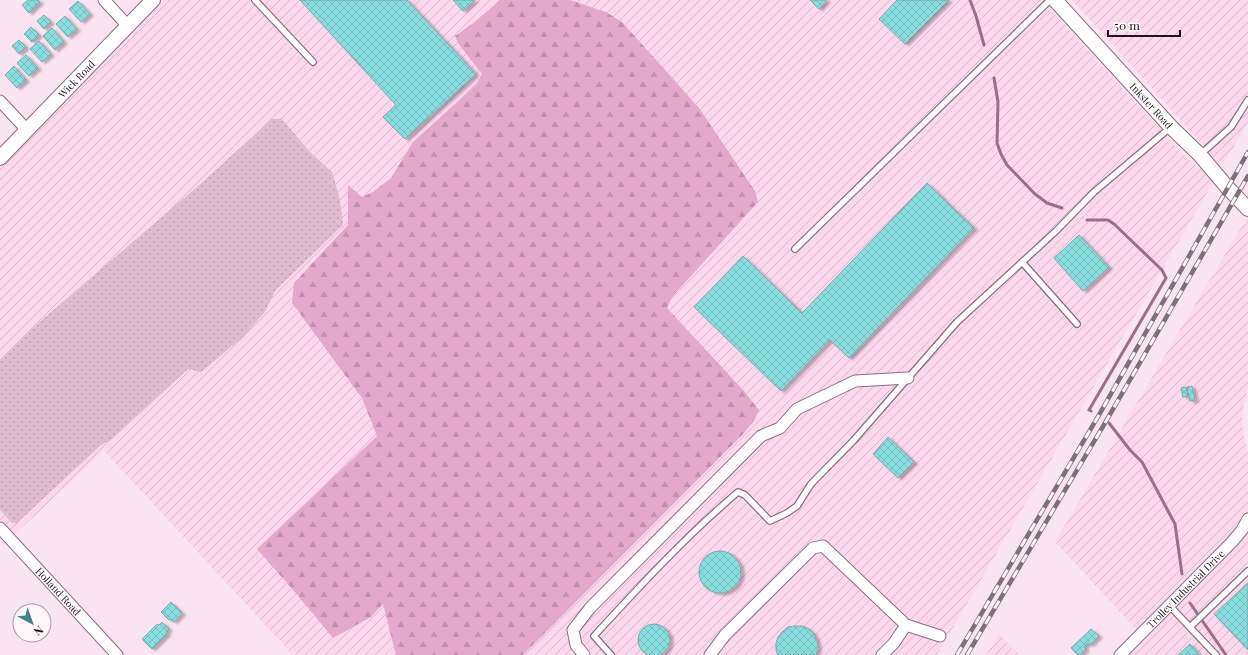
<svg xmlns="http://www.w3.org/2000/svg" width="1248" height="655" viewBox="0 0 1248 655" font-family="'Playfair Display',serif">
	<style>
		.industrial { fill: url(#industrial-furrows) }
		.grass { fill: url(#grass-dots) }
		.forest { fill: url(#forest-firs) }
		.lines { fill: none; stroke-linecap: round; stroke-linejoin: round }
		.stream { stroke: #9b6f88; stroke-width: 3 }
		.building { fill: url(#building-cross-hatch); stroke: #83a6a6; filter: url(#shadow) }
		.service-casing { stroke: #89707e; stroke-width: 8 }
		.minor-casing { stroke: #89707e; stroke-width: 13 }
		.tertiary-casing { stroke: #89707e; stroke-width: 16 }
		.service { stroke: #fff; stroke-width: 5.5 }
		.minor { stroke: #fff; stroke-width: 11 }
		.tertiary { stroke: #fff; stroke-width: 14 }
		.rail-casing { stroke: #7f6f78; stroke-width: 4.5 }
		.rail { stroke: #fdf7fa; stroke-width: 3; stroke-dasharray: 9; stroke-linecap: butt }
		.labels { text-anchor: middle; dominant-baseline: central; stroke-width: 3.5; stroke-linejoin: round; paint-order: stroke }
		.street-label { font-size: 10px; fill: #1e1419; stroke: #fdf7fa }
	</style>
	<defs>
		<pattern id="industrial-furrows" width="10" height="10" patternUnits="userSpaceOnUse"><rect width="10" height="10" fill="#fdd8ed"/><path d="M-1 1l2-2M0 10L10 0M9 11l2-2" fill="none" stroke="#d8b8cb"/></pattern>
		<pattern id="grass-dots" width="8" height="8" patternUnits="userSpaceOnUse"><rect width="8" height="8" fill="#e1bbd0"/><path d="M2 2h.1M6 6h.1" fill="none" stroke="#c1a0b2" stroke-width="1.8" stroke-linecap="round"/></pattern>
		<pattern id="forest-firs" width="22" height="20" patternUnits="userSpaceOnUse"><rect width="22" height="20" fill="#e4a8ca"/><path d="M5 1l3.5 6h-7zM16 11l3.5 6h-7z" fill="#c390ad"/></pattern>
		<pattern id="building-cross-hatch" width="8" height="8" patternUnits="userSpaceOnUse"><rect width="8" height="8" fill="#88dede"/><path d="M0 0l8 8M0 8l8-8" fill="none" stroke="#75bebe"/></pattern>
		<filter id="shadow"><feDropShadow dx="3.5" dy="2" stdDeviation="1" flood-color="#0004"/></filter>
	</defs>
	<rect width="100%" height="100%" fill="#fbe4f1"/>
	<path class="industrial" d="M163 0H1042L1182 153 1214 181 937 655H293L104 451 13 536 0 522V168Z
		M1072 0H1248V123L1222 166Z
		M1248 216V387L1243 408 1242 419 1243 430 1248 454V655H1130L1145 639 1055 542 1194 306Z
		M999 634 1019 655H986Z"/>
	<path class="grass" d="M272 119H282L309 151 332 172 340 200 343 225 275 291 265 312 243 337 201 372 188 369 113 438 100 446 17 523H12L0 510V361L37 324 198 186Z"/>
	<path class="forest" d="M500 0H570L606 12 622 22 699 108 755 191 758 202 672 297 667 308 743 390 759 410 754 421 743 434 523 655H396L383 604 371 617 333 638 294 591 257 549 377 436 362 398 292 303 294 283 348 225V185L362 197 373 192 391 178 413 142 476 85 482 74 458 43 455 36 472 24Z"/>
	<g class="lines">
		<path class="stream" d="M970 0 976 16 984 45
			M994 78 998 102 997 143 1001 154 1007 165 1035 194 1047 203 1062 208
			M1087 220H1108L1114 224 1162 270 1166 278 1089 410 1091 411
			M1109 423 1130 450 1142 462 1175 524 1182 574
			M1190 603 1226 655"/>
	</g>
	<path class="building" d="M28 0H38L40 2 29 13 22 5Z
		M300 0H407L476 74 405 139 383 117 396 105Z
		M453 0H475L463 11Z
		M810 0H827L819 9Z
		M897 0H949L905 44 879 19Z
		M78 1 90 14 81 22 69 9Z
		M44 15 51 22 44 29 37 21Z
		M65 16 77 29 68 37 56 24Z
		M31 27 39 35 32 42 24 34Z
		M52 28 64 42 55 50 43 36Z
		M19 40 26 47 19 54 12 46Z
		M39 41 51 54 42 62 30 49Z
		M26 55 38 68 29 76 17 63Z
		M14 66 26 80 17 88 5 75Z
		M927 183 974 228 849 358 830 340 781 391 694 307 743 256 802 313Z
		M1079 235 1109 267 1083 291 1054 258Z
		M1192 386 1195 400 1190 401 1187 387Z
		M1186 387 1188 396 1183 397 1181 388Z
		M888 437 914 462 898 478 873 454Z
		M699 572a21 21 0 1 1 42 0a21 21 0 1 1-42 0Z
		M1248 583V650L1214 614Z
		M171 602 182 613 174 622 171 619 169 620 161 612Z
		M162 622 169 629 166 632 167 634 152 649 142 639 157 624 159 625Z
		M638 640a16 16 0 1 1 32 0a16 16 0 1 1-32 0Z
		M795 626H802L809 629 814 634 817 641 818 648 816 655H778L776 650V643L778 637 782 632 788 627Z
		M1091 629 1099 636 1090 645 1088 643 1084 647 1086 649 1080 655H1078L1071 648Z
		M1190 644 1200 655H1178Z"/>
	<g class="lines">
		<defs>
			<path id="service" d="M255 0 313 62
				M1201 154 1231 127 1248 100
				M795 249 1050 0
				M1022 262 1077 324
				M1169 605 1216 655
				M1190 627 1248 571
				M611 655 594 636C640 586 686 536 738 492L745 495 770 521 787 513 797 506 811 484 854 440 957 322 1056 231 1094 192 1171 127"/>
			<g id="minor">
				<path d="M104 0 128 26"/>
				<path d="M0 101 27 130"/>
				<path id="s1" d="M0 528 117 655"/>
				<path d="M584 655 576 645 573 630 590 608 761 436 780 428 797 409 855 381 908 378"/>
				<path d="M710 655 725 635 813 548 823 546 906 625"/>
				<path d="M882 655 894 643 906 625 940 636"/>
				<path id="s2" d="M1120 655 1232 542 1242 530 1248 519"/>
			</g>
			<g id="tertiary">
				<path id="s3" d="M1055 0 1171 127 1200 155 1227 187 1248 209"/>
				<path id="s4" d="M0 158 153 0"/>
			</g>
		</defs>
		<use href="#service" class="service-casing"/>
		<use href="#minor" class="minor-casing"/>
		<use href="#tertiary" class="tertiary-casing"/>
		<use href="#service" class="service"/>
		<use href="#minor" class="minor"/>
		<use href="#tertiary" class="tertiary"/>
		<defs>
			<path id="rail" d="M957 655 1099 415 1248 152
				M967 655 1105 423 1248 176"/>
		</defs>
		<use href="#rail" class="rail-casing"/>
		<use href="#rail" class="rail"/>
	</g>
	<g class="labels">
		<g class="street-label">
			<text stroke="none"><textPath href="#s4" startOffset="110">Wick Road</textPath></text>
			<text stroke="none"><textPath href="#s3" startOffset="143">Inkster Road</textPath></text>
			<text stroke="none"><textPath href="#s2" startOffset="93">Trolley Industrial Drive</textPath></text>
			<text stroke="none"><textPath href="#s1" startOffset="86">Holland Road</textPath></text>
		</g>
	</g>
	<g transform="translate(32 623) rotate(139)"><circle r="19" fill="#fdf7fa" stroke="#a49ca0"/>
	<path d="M0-3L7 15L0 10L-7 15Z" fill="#3c8485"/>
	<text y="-6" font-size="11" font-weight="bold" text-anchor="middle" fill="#1e1419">N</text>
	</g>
	<path d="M1108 30v6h72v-6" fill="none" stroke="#1e1419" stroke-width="2"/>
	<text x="1114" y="30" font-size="12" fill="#1e1419" stroke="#fdf7fa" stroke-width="3" paint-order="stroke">50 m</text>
</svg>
